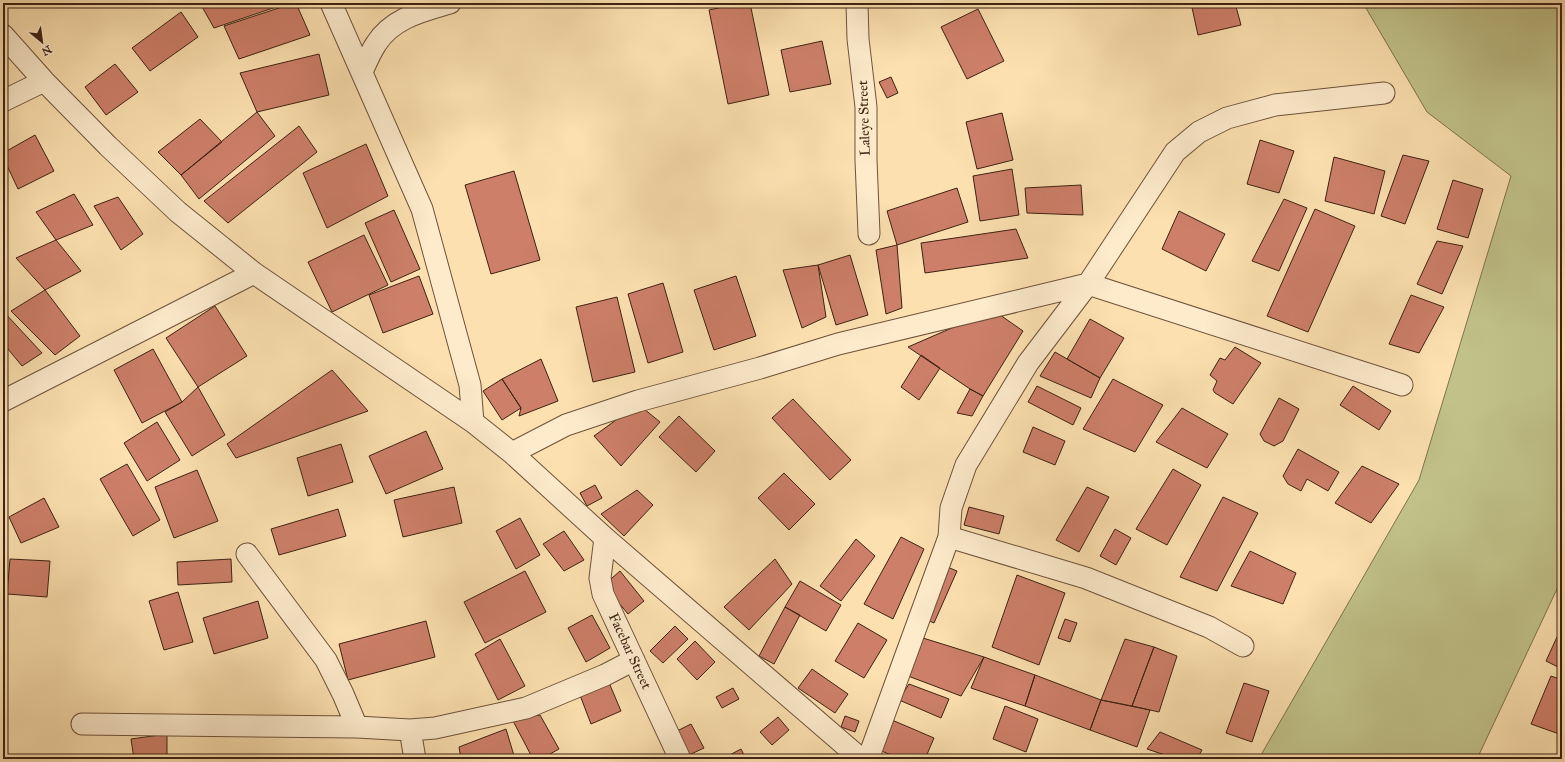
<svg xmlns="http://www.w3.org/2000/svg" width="1565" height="762" viewBox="0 0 1565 762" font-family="'IM FELL Great Primer',serif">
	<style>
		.green { fill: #c1c28a; stroke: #80724e }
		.building { fill: #cd7f69; stroke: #3e2212 }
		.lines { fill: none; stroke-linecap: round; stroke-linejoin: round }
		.minor-casing { stroke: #6e523a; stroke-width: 23 }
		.minor { stroke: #fdebcc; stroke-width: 21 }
		.labels { text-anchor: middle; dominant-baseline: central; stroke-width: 3.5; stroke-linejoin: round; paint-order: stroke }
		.street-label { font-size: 14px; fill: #3e2212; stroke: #fdebcc }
	</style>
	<rect width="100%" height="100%" fill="#fce0b0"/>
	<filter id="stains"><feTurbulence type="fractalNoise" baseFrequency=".005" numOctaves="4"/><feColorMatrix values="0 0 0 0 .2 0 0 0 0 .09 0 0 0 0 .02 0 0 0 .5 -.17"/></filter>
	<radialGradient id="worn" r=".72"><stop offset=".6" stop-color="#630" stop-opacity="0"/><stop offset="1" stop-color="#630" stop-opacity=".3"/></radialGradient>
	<path class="green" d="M1363 3H1562V581L1557 589 1477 759H1260L1261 755 1419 480 1511 176 1427 112Z"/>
	<path class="building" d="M200 3H288L214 28Z
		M294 3H296L310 35 239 59 224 26Z
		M741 3H750L769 95 728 104 709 10Z
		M1191 3H1235L1241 25 1198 35Z
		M978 9 1004 61 967 79 941 27Z
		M181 12 198 37 150 71 132 48Z
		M822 41 831 84 790 92 781 50Z
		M319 54 329 95 257 112 240 73Z
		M115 64 138 92 106 115 85 87Z
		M891 77 898 93 887 98 879 82Z
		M257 112 275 136 199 199 181 175Z
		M1002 113 1013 160 977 169 966 122Z
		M200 119 222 142 181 175 158 152Z
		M299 126 317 152 228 223 204 201Z
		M35 135 54 171 18 189 3 157V153Z
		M1260 140 1294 151 1279 193 1247 184Z
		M366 144 388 196 327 228 303 173Z
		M1403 155 1429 161 1405 224 1381 216Z
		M1334 157 1385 171 1374 214 1325 201Z
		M1012 169 1019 215 980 221 973 176Z
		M514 171 540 260 491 274 465 185Z
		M1453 180 1483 189 1468 238 1437 229Z
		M1081 185 1083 215 1027 213 1025 188Z
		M957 188 968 222 897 245 887 211Z
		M74 194 93 225 56 240 36 212Z
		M118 197 143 234 121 250 94 206Z
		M1284 199 1307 208 1279 271 1252 261Z
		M1315 209 1355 226 1308 332 1267 316Z
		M394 210 420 269 391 282 365 223Z
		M1179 211 1225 234 1206 271 1162 249Z
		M1016 229 1028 258 925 273 921 243Z
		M364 235 388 285 332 312 308 262Z
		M56 240 81 271 45 290 16 258Z
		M1437 241 1463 246 1442 294 1417 284Z
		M897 245 902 308 886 314 876 250Z
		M850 255 868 315 836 325 818 265Z
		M818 265 826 317 802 328 783 270Z
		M419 276 433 314 383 333 369 295Z
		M736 276 756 336 714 350 694 290Z
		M663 283 683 352 648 363 628 294Z
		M45 290 80 336 55 355 11 311Z
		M1411 295 1444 307 1419 353 1389 344Z
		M617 297 635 372 593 382 576 307Z
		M215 306 247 356 198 387 166 338Z
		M993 310 1023 331 983 396 970 389 908 347Z
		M3 311 42 353 22 366 3 343Z
		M1090 319 1124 338 1100 378 1067 359Z
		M1235 347 1261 363 1233 404 1215 393 1213 390 1217 381 1210 375 1220 358 1225 360Z
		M153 349 182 402 142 423 114 370Z
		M1055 352 1100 378 1091 398 1040 376Z
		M921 355 940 368 919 400 901 387Z
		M541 359 558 401 519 416 521 408 502 379Z
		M332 370 368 411 236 458 227 444Z
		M502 379 521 408 502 420 483 391Z
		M1113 379 1163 405 1135 452 1083 429Z
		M1037 386 1081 408 1073 425 1028 402Z
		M1353 386 1391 411 1379 430 1340 405Z
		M198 387 225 435 192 456 165 412 182 402Z
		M970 389 983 396 972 416 957 413Z
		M1279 398 1299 409 1283 441 1274 446 1264 441 1260 434Z
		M793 399 851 460 830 480 772 418Z
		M638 404 660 422 621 466 594 436Z
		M1182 408 1228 434 1207 468 1156 442Z
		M679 416 715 451 696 472 659 437Z
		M157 422 180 460 147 481 124 443Z
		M1033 427 1065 441 1055 465 1023 452Z
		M426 431 443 469 386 494 369 456Z
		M341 444 353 482 308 496 297 458Z
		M1298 449 1339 472 1328 491 1307 479 1301 491 1288 484 1283 476Z
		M127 464 160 520 133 536 100 479Z
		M1362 466 1399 484 1371 523 1335 503Z
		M1173 469 1201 485 1167 545 1136 529Z
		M197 470 218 521 174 538 155 487Z
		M784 473 815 504 789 530 758 498Z
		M595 485 602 498 587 506 580 493Z
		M454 487 462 523 403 537 394 500Z
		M1087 487 1109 497 1079 552 1056 540Z
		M637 490 653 505 624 536 601 514Z
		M1223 497 1258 513 1217 591 1180 577Z
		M44 498 59 527 21 543 9 517Z
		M969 507 1004 516 999 534 964 525Z
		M338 509 346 536 279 555 271 529Z
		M520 518 540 555 516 569 496 531Z
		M1115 529 1131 538 1116 565 1100 556Z
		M564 531 584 560 564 571 543 544Z
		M901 537 924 549 893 619 864 604Z
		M856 539 875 556 841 601 820 586Z
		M1250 551 1296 573 1283 604 1231 586Z
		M10 559 50 561 47 597 7 594Z
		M231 559 232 582 178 585 177 562Z
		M775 559 792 584 749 630 724 607Z
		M945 566 957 571 934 623 922 618Z
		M525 571 546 612 485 643 464 602Z
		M620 571 644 601 628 614 604 585Z
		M1017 575 1065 593 1039 665 992 647Z
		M800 581 841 605 826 631 785 607Z
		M178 592 193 642 164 650 149 601Z
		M258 601 268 638 214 654 203 618Z
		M785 607 800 615 774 664 759 656Z
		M592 615 610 648 586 662 568 628Z
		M1065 619 1077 623 1070 642 1058 638Z
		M426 621 435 657 348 680 339 644Z
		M858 623 887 640 864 678 835 661Z
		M675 626 688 639 663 663 650 651Z
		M1557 637 1562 640V669L1546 661Z
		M923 638 984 657 961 696 908 676Z
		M500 639 525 686 498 700 475 654Z
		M1125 639 1154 647 1132 706 1101 700Z
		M695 641 715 662 697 680 677 659Z
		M1154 647 1177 656 1159 712 1132 706Z
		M984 657 1035 675 1025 706 971 688Z
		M812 669 848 694 835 713 798 688Z
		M1035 675 1101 700 1090 730 1025 706Z
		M1551 676 1562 680V735L1531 724Z
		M607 678 621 711 591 724 578 690Z
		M1244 683 1269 691 1252 742 1226 733Z
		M909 684 949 699 941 718 899 700Z
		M733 688 739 699 722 708 716 697Z
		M1101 700 1150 710 1137 747 1090 730Z
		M1005 706 1038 719 1026 752 993 739Z
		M540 715 559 749 541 759H533L512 719Z
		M845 716 859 721 855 732 841 727Z
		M778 717 789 730 772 745 760 732Z
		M892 720 934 738 925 759H901L879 750Z
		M691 724 704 748 689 755 677 731Z
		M506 729 515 759H461L459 747Z
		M1160 732 1202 750 1197 759H1177L1147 749Z
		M167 734V759H134L131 739Z
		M741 749 746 759H722Z
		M1141 754 1156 759H1139Z
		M347 755V759H310Z"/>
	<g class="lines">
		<defs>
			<path id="minor" d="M331 3 422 209 470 385 473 422
				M857 3 858 39 866 107V160L869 234
				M3 35 44 81 108 146 178 212 254 273 473 422 512 453 605 538 861 759
				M362 72C366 63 370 53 376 44 392 18 423 11 450 3
				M3 101 44 81
				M3 401 254 273
				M512 453 566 425 638 401 760 368 838 344 1088 284 1175 152 1199 132 1227 118 1275 105 1384 93
				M949 537 1086 578 1209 627 1243 646
				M605 538 600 578 603 594 680 759
				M247 554 326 660 343 694 357 727
				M82 724 357 727 410 730 435 728 526 708 605 675 634 660
				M410 730 415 759
				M868 759 949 537 951 508 966 465 1028 363 1088 284 1402 385"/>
		</defs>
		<use href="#minor" class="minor-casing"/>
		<use href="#minor" class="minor"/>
	</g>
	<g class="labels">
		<g class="street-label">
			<text transform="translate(864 118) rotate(-92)">Laleye Street</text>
			<text transform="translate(630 651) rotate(65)">Facebar Street</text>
		</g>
	</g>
	<rect width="1565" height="762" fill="none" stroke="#fce0b0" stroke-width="16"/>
	<rect x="4" y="4" width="1557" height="754" fill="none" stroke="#3e2212" stroke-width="2"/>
	<rect x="8" y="8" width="1549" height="746" fill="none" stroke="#3e2212"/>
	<g transform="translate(42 42) rotate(151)" stroke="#fdebcc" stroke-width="3" paint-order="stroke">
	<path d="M0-3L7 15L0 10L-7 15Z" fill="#3e2212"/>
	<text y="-6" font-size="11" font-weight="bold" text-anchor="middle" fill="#3e2212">N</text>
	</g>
	<rect width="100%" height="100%" filter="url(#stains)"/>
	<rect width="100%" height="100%" fill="url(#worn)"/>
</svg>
